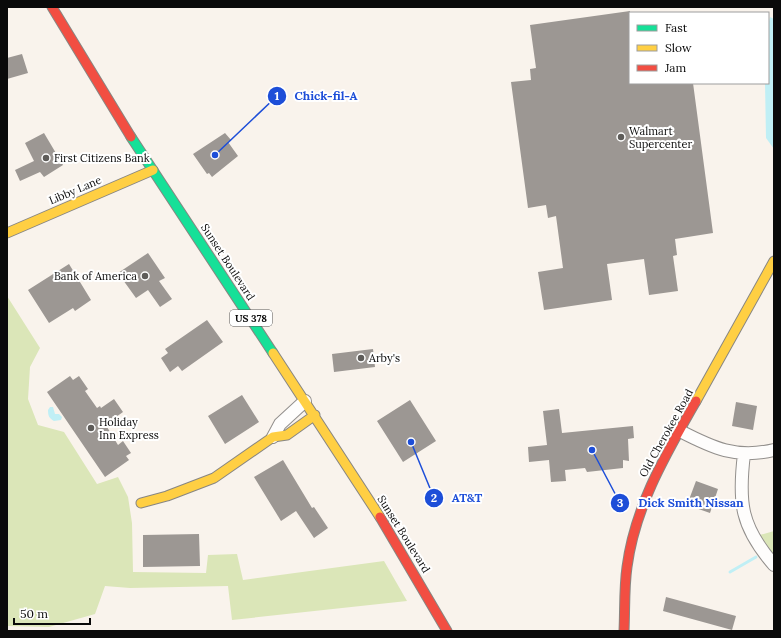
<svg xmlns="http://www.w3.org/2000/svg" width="781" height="638" viewBox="0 0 781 638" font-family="Lora,serif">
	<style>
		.forest { fill: #dbe6b8 }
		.water { fill: #c0eff5 }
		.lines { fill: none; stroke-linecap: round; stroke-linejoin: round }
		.stream { stroke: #c0eff5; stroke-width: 3 }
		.building { fill: #9c9793 }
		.street-casing { stroke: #928f8c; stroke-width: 14 }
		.fast-casing { stroke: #888682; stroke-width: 11 }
		.slow-casing { stroke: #888682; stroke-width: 11 }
		.jam-casing { stroke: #888682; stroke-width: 11 }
		.street { stroke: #fefdfc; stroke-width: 12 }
		.fast { stroke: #16e098; stroke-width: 9 }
		.slow { stroke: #ffcf43; stroke-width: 9 }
		.jam { stroke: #f24e42; stroke-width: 9 }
		.poi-dot { fill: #5e5c59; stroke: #fff; stroke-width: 1.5 }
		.labels { text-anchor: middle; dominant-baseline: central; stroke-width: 4; stroke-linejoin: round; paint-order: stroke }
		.shield { fill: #fff; stroke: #545454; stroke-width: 1 }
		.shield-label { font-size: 10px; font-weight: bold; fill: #0a0a0a }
		.poi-label { font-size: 11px; fill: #0a0a0a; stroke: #fff; text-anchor: start }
		.street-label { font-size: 11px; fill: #0a0a0a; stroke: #fff }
		.leader { fill: none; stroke: #1d4ed8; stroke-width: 1.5 }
		.callout-dot { fill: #1d4ed8; stroke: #fff; stroke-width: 1.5 }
		.mark-label { font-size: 12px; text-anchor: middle; font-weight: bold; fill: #fff }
		.callout-label { font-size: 12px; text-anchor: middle; font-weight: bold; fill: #1d4ed8; stroke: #fff; stroke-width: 4; stroke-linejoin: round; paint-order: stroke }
	</style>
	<rect width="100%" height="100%" fill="#f9f3ec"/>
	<path class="forest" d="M7 296 40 348 30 367 28 399 38 425 64 432 97 484 118 477 128 497 132 523 133 572 206 573 208 555 237 554 243 580 384 561 407 601 232 620 228 586 130 588 105 586 95 614 49 627 7 626Z
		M774 531V565L753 537Z"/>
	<path class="water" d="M770 17 774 19V149L766 138 765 83H768V26Z
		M50 407H53L55 414H59L62 417 61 420 54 421C49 418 48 416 48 410Z"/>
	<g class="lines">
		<path class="stream" d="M730 572 756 557"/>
	</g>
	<path class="building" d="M630 11V83H693L713 233 675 239 677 255 673 256 678 291 649 295 644 259 607 264 612 300 544 310 538 272 563 268 556 216 548 218 546 205 528 208 511 82 531 80 530 69 536 68 530 25Z
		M22 54 28 73 7 79V58Z
		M44 133 63 165 44 177 40 172 20 181 15 170 34 161 25 143Z
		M225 133 231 140 228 142 238 156 212 177 209 173 207 174 193 154Z
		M148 253 165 278 159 281 172 299 160 307 148 290 136 298 118 273Z
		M69 264 91 300 75 311 73 308 49 323 28 290Z
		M207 320 223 342 182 371 178 366 170 372 161 358 168 353 165 349Z
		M373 349 375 367 334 372 332 354Z
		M70 376 73 380 79 376 88 389 85 391 97 408 100 406 101 408 114 399 123 412 109 422 110 425 107 427 118 445 123 441 131 453 126 456 129 460 105 477 47 392Z
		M242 395 259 422 225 444 208 416Z
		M410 400 436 441 403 462 377 421Z
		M736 402 757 406 753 430 732 426Z
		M559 409 562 433 633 426 634 438 628 439 629 461 623 460V468L587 472 585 468 565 470 566 481 551 482 549 460 529 462 528 447 547 445 543 411Z
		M283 460 312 508 314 507 328 528 314 538 296 511 281 521 254 477Z
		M696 481 718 489 710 513 687 505Z
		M199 534 200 566 143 567V535Z
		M666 597 736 616 732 630 663 611Z"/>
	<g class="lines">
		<defs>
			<path id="street" d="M680 431C713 448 736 459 774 450
				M273 437 280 424 305 401
				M744 454C738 503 741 527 774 565"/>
			<path id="fast" d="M131 137 273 353"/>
			<path id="slow" d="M7 233 153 170
				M273 353 380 517
				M696 401 774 261
				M141 503 167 496 214 478 273 437 287 435 315 415"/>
			<path id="jam" d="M52 7 131 137
				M380 517 447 631
				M624 631C625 610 624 588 627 567 635 506 666 454 696 401"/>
		</defs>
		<use href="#street" class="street-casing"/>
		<use href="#fast" class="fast-casing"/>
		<use href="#slow" class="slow-casing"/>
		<use href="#jam" class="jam-casing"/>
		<use href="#street" class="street"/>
		<use href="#fast" class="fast"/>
		<use href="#slow" class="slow"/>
		<use href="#jam" class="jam"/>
	</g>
	<g class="poi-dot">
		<circle cx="621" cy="137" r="4"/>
		<circle cx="46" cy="158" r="4"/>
		<circle cx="145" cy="276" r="4"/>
		<circle cx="361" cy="358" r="4"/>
		<circle cx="91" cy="428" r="4"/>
	</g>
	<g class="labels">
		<rect class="shield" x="230" y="310" width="42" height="16" rx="3"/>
		<g class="shield-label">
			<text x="251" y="318">US 378</text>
		</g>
		<g class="poi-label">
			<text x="629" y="131">Walmart<tspan x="629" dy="13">Supercenter</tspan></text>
			<text x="54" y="158">First Citizens Bank</text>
			<text x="137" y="276" text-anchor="end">Bank of America</text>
			<text x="369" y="358">Arby's</text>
			<text x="99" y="422">Holiday<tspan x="99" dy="13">Inn Express</tspan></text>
		</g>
		<g class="street-label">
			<text transform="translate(75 190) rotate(-23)">Libby Lane</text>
			<text transform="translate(228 262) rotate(57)">Sunset Boulevard</text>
			<text transform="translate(666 433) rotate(-61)">Old Cherokee Road</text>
			<text transform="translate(404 534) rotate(58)">Sunset Boulevard</text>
		</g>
	</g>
	<path class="leader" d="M215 155L277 96M411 442L434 498M592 450L620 503"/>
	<g class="callout-dot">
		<circle cx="215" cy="155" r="4"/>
		<circle cx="411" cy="442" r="4"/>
		<circle cx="592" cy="450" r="4"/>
		<circle cx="277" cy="96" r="10"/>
		<circle cx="434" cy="498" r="10"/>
		<circle cx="620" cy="503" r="10"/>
	</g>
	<g class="mark-label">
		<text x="277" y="100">1</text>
		<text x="434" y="502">2</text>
		<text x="620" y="507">3</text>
	</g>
	<g class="callout-label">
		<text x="326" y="100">Chick-fil-A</text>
		<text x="467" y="502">AT&amp;T</text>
		<text x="691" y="507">Dick Smith Nissan</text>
	</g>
	<rect width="781" height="638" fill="none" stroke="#0a0a0a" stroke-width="16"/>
	<rect x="629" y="12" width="140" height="72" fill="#ffffff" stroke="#9d9d9d"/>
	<rect x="637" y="25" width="20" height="6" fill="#16e098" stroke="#9d9d9d"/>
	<text x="665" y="32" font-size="12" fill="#0a0a0a">Fast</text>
	<rect x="637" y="45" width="20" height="6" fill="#ffcf43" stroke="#9d9d9d"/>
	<text x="665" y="52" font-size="12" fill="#0a0a0a">Slow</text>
	<rect x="637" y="65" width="20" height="6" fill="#f24e42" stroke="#9d9d9d"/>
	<text x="665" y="72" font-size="12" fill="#0a0a0a">Jam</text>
	<path d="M14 618v6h76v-6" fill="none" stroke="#0a0a0a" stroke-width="2"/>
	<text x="20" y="618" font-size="12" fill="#0a0a0a" stroke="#ffffff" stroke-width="3" paint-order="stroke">50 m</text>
</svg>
